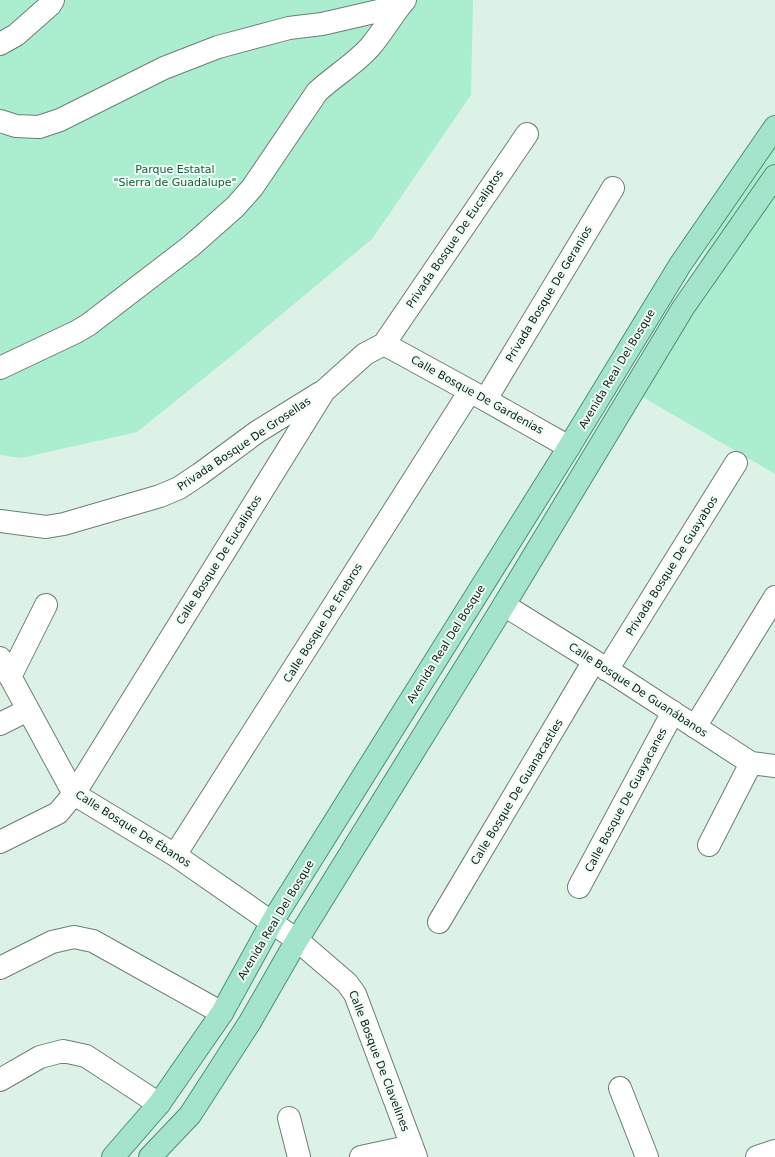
<svg xmlns="http://www.w3.org/2000/svg" width="775" height="1157" viewBox="0 0 775 1157" font-family="'DejaVu Sans',sans-serif">
	<style>
		.green { fill: #abeecf }
		.lines { fill: none; stroke-linecap: round; stroke-linejoin: round }
		.minor-casing { stroke: #6b7f75; stroke-width: 24 }
		.major-casing { stroke: #4b9274; stroke-width: 24 }
		.minor { stroke: #fff; stroke-width: 22 }
		.major { stroke: #a4e4ca; stroke-width: 22 }
		.labels { text-anchor: middle; dominant-baseline: central; stroke-width: 4; stroke-linejoin: round; paint-order: stroke }
		.park-label { font-size: 11px; fill: #145c42; stroke: #edfef5 }
		.street-label { font-size: 11px; fill: #141c18; stroke: #edfef5 }
	</style>
	<rect width="100%" height="100%" fill="#dcf2e7"/>
	<path class="green" d="M0 0H473L471 95 372 239 245 345 137 432 21 458 0 455Z
		M775 132V474L627 388Z"/>
	<g class="lines">
		<defs>
			<path id="minor" d="M0 44 16 35 50 5 53 0
				M0 121 16 126 39 127 60 120 164 68 218 47 289 28 322 24 400 6
				M384 344 470 391 569 447
				M0 368 76 332 88 325 191 246 235 207 252 188 317 92C334 76 355 64 370 47 381 34 390 19 400 6L405 0
				M486 399 613 188
				M0 521 46 527 64 524 160 496 179 488 200 474 257 432 320 393
				M504 605 594 661 751 763 775 766
				M0 658 74 794 175 855 297 940 347 983 355 994 416 1157
				M607 670 736 463
				M10 677 46 605
				M0 724 28 710
				M695 727 775 597
				M0 842 58 813 74 794 324 391 365 354 384 344 527 134
				M709 845 751 763
				M175 855 470 391
				M579 887 673 712
				M439 922 594 661
				M0 968 52 942 74 937 93 941 222 1013
				M0 1080 40 1057 63 1051 86 1056 159 1104
				M620 1088 647 1157
				M289 1118 299 1157
				M361 1157 412 1146
				M757 1157 775 1151"/>
			<path id="major" d="M113 1157 159 1104 222 1013 272 922 569 447 680 265 775 127
				M150 1157 190 1115 250 1022 297 940 504 605 683 308 775 176"/>
		</defs>
		<use href="#minor" class="minor-casing"/>
		<use href="#major" class="major-casing"/>
		<use href="#minor" class="minor"/>
		<use href="#major" class="major"/>
	</g>
	<g class="labels">
		<g class="park-label">
			<text x="175" y="169">Parque Estatal<tspan x="175" dy="13">"Sierra de Guadalupe"</tspan></text>
		</g>
		<g class="street-label">
			<text transform="translate(455 239) rotate(-56)">Privada Bosque De Eucaliptos</text>
			<text transform="translate(549 294) rotate(-59)">Privada Bosque De Geranios</text>
			<text transform="translate(617 369) rotate(-59)">Avenida Real Del Bosque</text>
			<text transform="translate(477 395) rotate(29)">Calle Bosque De Gardenias</text>
			<text transform="translate(244 444) rotate(-34)">Privada Bosque De Grosellas</text>
			<text transform="translate(219 560) rotate(-58)">Calle Bosque De Eucaliptos</text>
			<text transform="translate(672 566) rotate(-58)">Privada Bosque De Guayabos</text>
			<text transform="translate(323 623) rotate(-58)">Calle Bosque De Enebros</text>
			<text transform="translate(446 644) rotate(-58)">Avenida Real Del Bosque</text>
			<text transform="translate(638 690) rotate(33)">Calle Bosque De Guanábanos</text>
			<text transform="translate(517 792) rotate(-59)">Calle Bosque De Guanacastles</text>
			<text transform="translate(626 800) rotate(-62)">Calle Bosque De Guayacanes</text>
			<text transform="translate(133 829) rotate(32)">Calle Bosque De Ébanos</text>
			<text transform="translate(276 920) rotate(-59)">Avenida Real Del Bosque</text>
			<text transform="translate(379 1061) rotate(69)">Calle Bosque De Clavelines</text>
		</g>
	</g>
</svg>
